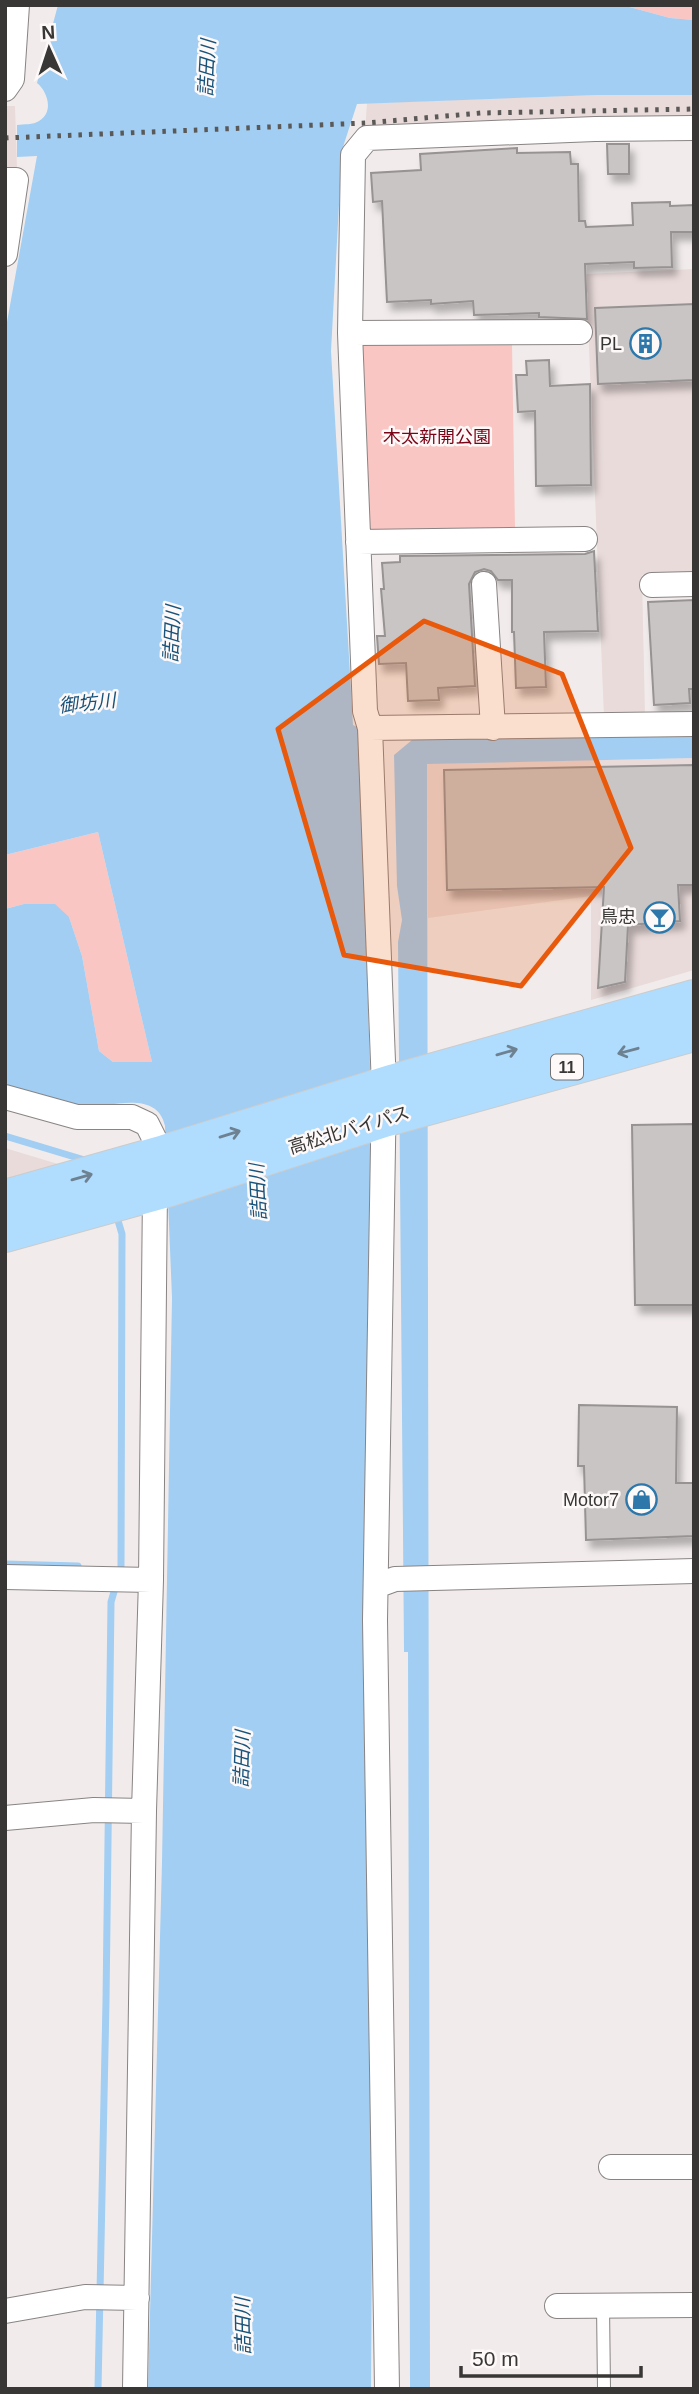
<svg xmlns="http://www.w3.org/2000/svg" width="699" height="2394" viewBox="0 0 699 2394" font-family="Helvetica,'Noto Sans JP',sans-serif">
	<style>
		.built { fill: #e9dbda }
		.green { fill: #f9c6c3 }
		.water { fill: #a1cef2 }
		.lines { fill: none; stroke-linecap: round; stroke-linejoin: round }
		.stream { stroke: #a1cef2; stroke-width: 7 }
		.building { fill: #c9c5c4; stroke: #979393; stroke-width: 2; filter: url(#shadow) }
		.service-casing { stroke: #898484; stroke-width: 14 }
		.minor-casing { stroke: #898484; stroke-width: 26 }
		.trunk-casing { stroke: #cbcbcb; stroke-width: 40 }
		.service { stroke: #fff; stroke-width: 12 }
		.minor { stroke: #fff; stroke-width: 24 }
		.trunk { stroke: #b0dcfe; stroke-width: 38 }
		.rail { stroke: #5b5958; stroke-width: 5; stroke-dasharray: 3.5 7; stroke-linecap: butt }
		.oneway { stroke: #6e8190 }
		.marked { fill: #e8590c; fill-opacity: 0.2; stroke: #e8590c; stroke-width: 5; stroke-linejoin: round }
		.labels { text-anchor: middle; dominant-baseline: central; stroke-width: 5; stroke-linejoin: round; paint-order: stroke }
		.shield { fill: #fef9f9; stroke: #737170; stroke-width: 2 }
		.shield-label { font-size: 16px; font-weight: bold; fill: #383736 }
		.poi-label { font-size: 18px; fill: #383736; stroke: #fef9f9; text-anchor: end }
		.park-label { font-size: 18px; fill: #7a0417; stroke: #fef9f9 }
		.street-label { font-size: 18px; fill: #383736; stroke: #fef9f9 }
		.water-label { font-size: 19px; font-style: italic; fill: #19537a; stroke: #fef9f9 }
	</style>
	<defs>
		<filter id="shadow"><feDropShadow dx="4.5" dy="8" stdDeviation="3.5" flood-color="#0004"/></filter>
	</defs>
	<rect width="100%" height="100%" fill="#f1eceb"/>
	<path class="built" d="M598 95H694V119L365 132 367 103Z
		M5 106H15L17 169H5Z
		M694 269V572L642 575 645 717 604 718 586 274Z
		M694 758V970L591 1000V896L428 918 427 763Z
		M5 1148 58 1164 5 1179Z"/>
	<path class="green" d="M622 5H694V20L670 18Z
		M512 343 515 529 364 530 357 345Z
		M98 832 152 1062H113L99 1051 82 956 69 917 24 904 5 909V855Z"/>
	<path class="water" d="M58 5H622L670 18 694 20V95H598L357 104 342 150 331 351 353 725 359 728 370 1065 376 1586 371 2389H148L162 1862 172 1298 165 1126C156 1085 100 1112 73 1107 50 1103 27 1092 5 1086V909L24 904H55L69 917 82 956 99 1051 113 1062H152L98 832 5 855V333L37 156 17 157V125C24 124 33 125 39 121 54 112 48 92 37 83Z
		M694 735V758L427 764 430 2389H410L408 1652H404L398 942 402 920 397 886 394 755 412 740Z"/>
	<g class="lines">
		<path class="stream" d="M5 1136 88 1161
			M5 1564 78 1566
			M98 2389 106 2001 111 1602 121 1568 122 1234 116 1214"/>
	</g>
	<path class="building" d="M607 144H629V174H608Z
		M517 148V153L570 152 571 164H578L579 221H585L586 227 633 225 632 203 670 202V206L694 205V232H671L672 267 634 268V262L585 264 587 319 539 317V313L474 315 473 301 431 304V300L387 302 382 201 373 202 371 173 421 170 420 154Z
		M694 304V380L598 384 595 308Z
		M549 360 550 386 590 384 591 485 536 486 535 411 518 412 516 375H527L526 361Z
		M594 551 598 631 544 632 546 687 516 688 514 632H512V580H498L491 571 484 569 475 572 469 584 475 686 438 688 439 700 408 701 406 663 379 664 377 636H385L381 589H384L382 563 400 562V556L585 554Z
		M694 600V689H689L690 703 654 705 648 602Z
		M694 765V885H678L680 921 628 925 625 982 598 988 604 887 447 890 444 770Z
		M694 1124V1305H635L632 1125Z
		M579 1405 677 1407 676 1483H694V1536L586 1540 584 1466H578Z"/>
	<g class="lines">
		<defs>
			<path id="service" d="M603 2305 604 2389"/>
			<path id="minor" d="M5 89 12 79 17 5
				M5 180H16L5 254
				M350 333 580 332
				M358 542 585 539
				M484 584 493 728
				M652 585 694 584
				M370 728 365 711 350 333 353 155 367 138 595 129 694 128
				M5 1097 77 1117H132L147 1124 155 1140V1156
				M5 1577 151 1580
				M376 1586 395 1579 694 1571
				M5 1818 94 1810 144 1811
				M611 2167H694
				M557 2306 694 2305
				M5 2311 85 2297 137 2298
				M135 2389 144 1811 151 1580 155 1191
				M387 2389 375 1620 384 1087 370 728 694 724"/>
			<path id="trunk" d="M5 1199 165 1154 395 1083 694 999
				M5 1233 167 1188 384 1118 694 1032"/>
		</defs>
		<use href="#service" class="service-casing"/>
		<use href="#minor" class="minor-casing"/>
		<use href="#trunk" class="trunk-casing"/>
		<use href="#service" class="service"/>
		<use href="#minor" class="minor"/>
		<use href="#trunk" class="trunk"/>
		<path class="rail" d="M5 138 366 123 481 113 694 109"/>
	</g>
	<defs><path id="oneway-shaft" d="M-6 0H5M1.5-3L5.5 0L1.5 3" fill="none" stroke-width="1.6" stroke-linecap="round" stroke-linejoin="round" transform="scale(1.75)"/></defs>
	<g class="oneway">
		<use href="#oneway-shaft" transform="translate(628 1051) rotate(165)"/>
		<use href="#oneway-shaft" transform="translate(507 1052) rotate(-16)"/>
		<use href="#oneway-shaft" transform="translate(230 1134) rotate(-17)"/>
		<use href="#oneway-shaft" transform="translate(82 1177) rotate(-16)"/>
	</g>
	<path class="marked" d="M424 621 562 674 631 848 521 986 344 955 278 729Z"/>
	<defs>
		<symbol id="building-ring" viewBox="-11 -11 22 22"><circle r="9.5" fill="#fef9f9" stroke="#2d77aa" stroke-width="1.5"/><path d="M-4-6H4V6H1V3H-1V6H-4ZM-2.5-4.3h1.7v1.8h-1.7ZM.8-4.3h1.7v1.8H.8ZM-2.5-1h1.7V.8h-1.7ZM.8-1h1.7V.8H.8Z" fill="#2d77aa"/></symbol>
		<symbol id="bar-ring" viewBox="-11 -11 22 22"><circle r="9.5" fill="#fef9f9" stroke="#2d77aa" stroke-width="1.5"/><path d="M-6-5H6L.8 .8V4.5H3.5V6h-7V4.5H-.8V.8Z" fill="#2d77aa"/></symbol>
		<symbol id="shop-ring" viewBox="-11 -11 22 22"><circle r="9.5" fill="#fef9f9" stroke="#2d77aa" stroke-width="1.5"/><path d="M-5-2.5h2.3a2.7 3.5 0 0 1 5.4 0H5L5.5 6h-11ZM-1.5-2.5h3a1.5 2.3 0 0 0-3 0Z" fill="#2d77aa"/></symbol>
	</defs>
	<g fill-rule="evenodd">
		<use href="#building-ring" x="628" y="326" width="35" height="35"/>
		<use href="#bar-ring" x="642" y="900" width="35" height="35"/>
		<use href="#shop-ring" x="624" y="1482" width="35" height="35"/>
	</g>
	<g class="labels">
		<rect class="shield" x="551" y="1054.5" width="32" height="25" rx="5"/>
		<g class="shield-label">
			<text x="567" y="1067">11</text>
		</g>
		<g class="poi-label">
			<text x="622" y="344">PL</text>
			<text x="636" y="917">鳥忠</text>
			<text x="619" y="1500">Motor7</text>
		</g>
		<g class="park-label">
			<text x="437" y="437">木太新開公園</text>
		</g>
		<g class="street-label">
			<text transform="translate(349 1130) rotate(-17)">高松北バイパス</text>
		</g>
		<g class="water-label">
			<text transform="translate(207 68) rotate(-87)">詰田川</text>
			<text transform="translate(172 634) rotate(-87)">詰田川</text>
			<text transform="translate(87 703) rotate(-6)">御坊川</text>
			<text transform="translate(258 1192) rotate(-93)">詰田川</text>
			<text transform="translate(242 1759) rotate(-88)">詰田川</text>
			<text transform="translate(243 2326) rotate(-91)">詰田川</text>
		</g>
	</g>
	<rect width="699" height="2394" fill="none" stroke="#383736" stroke-width="14"/>
	<g transform="translate(49 49) rotate(357)" stroke="#fef9f9" stroke-width="5" paint-order="stroke">
	<path d="M0-5L12 26L0 18L-12 26Z" fill="#383736"/>
	<text y="-10" font-size="19" font-weight="bold" text-anchor="middle" fill="#383736">N</text>
	</g>
	<path d="M461 2366v10h180v-10" fill="none" stroke="#383736" stroke-width="3.5"/>
	<text x="472" y="2366" font-size="21" fill="#383736" stroke="#fef9f9" stroke-width="5" paint-order="stroke">50 m</text>
</svg>
